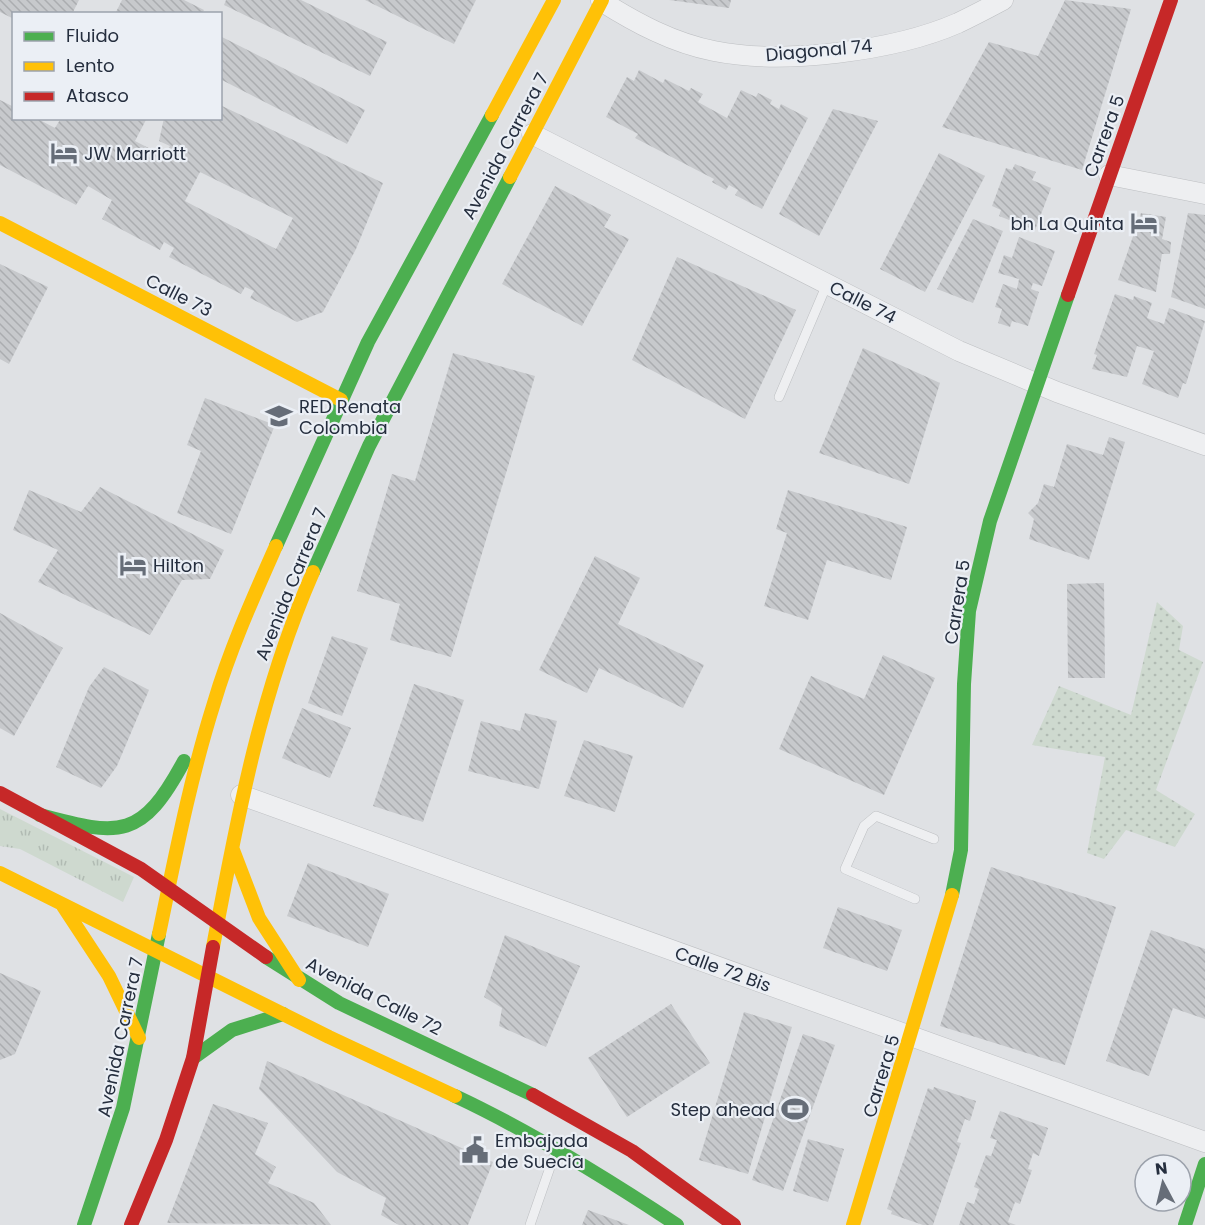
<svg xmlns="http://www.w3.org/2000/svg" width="1205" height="1225" viewBox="0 0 1205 1225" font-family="Poppins,sans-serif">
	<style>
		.grass { fill: url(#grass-dots) }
		.park { fill: url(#park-tufts) }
		.building { fill: url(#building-back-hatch); fill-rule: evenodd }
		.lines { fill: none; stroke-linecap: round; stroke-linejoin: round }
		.lane-casing { stroke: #bdbfc2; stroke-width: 10 }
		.street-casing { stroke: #bdbfc2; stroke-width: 21 }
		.lane { stroke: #eeeff1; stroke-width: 9 }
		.street { stroke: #eeeff1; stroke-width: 20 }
		.fast { stroke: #4caf50; stroke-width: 14 }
		.slow { stroke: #ffc107; stroke-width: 14 }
		.jam { stroke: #c62828; stroke-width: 14 }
		.labels { text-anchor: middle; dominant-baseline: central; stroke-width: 4.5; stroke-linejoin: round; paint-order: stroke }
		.street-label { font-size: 18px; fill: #252e3e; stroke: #ebeff5 }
		.poi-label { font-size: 18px; fill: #252e3e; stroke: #ebeff5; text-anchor: start }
	</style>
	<defs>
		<pattern id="grass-dots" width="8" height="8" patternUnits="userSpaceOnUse" patternTransform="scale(1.5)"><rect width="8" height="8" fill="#ced9cf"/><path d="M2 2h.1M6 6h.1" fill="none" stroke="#b1bbb3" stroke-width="1.8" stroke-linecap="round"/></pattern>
		<pattern id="park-tufts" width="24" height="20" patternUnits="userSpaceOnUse" patternTransform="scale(1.5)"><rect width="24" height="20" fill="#ced9cf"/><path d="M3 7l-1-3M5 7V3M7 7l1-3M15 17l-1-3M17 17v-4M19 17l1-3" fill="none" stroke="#b1bbb3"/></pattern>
		<pattern id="building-back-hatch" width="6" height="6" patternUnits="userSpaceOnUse" patternTransform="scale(1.5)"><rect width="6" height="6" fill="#c7c9cc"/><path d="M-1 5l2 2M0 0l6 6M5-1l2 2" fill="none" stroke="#abadb0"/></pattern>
	</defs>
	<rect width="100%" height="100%" fill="#dfe1e4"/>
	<path class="grass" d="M1157 602 1183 626 1179 650 1203 662 1156 790 1195 814 1175 847 1126 830 1104 859 1087 853 1105 757 1032 745 1059 686 1131 715Z"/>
	<path class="park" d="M0 809 134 877 123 902 20 849 0 846Z"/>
	<path class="building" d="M0 0H79L72 14H14V19L0 12Z
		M122 0H184L204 10 202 14H115Z
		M226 0H301L387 42 370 76 224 5Z
		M365 0H476L454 44Z
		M669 0H731L729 8Z
		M1065 0 1131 9 1082 170 942 127 989 42 1038 56Z
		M220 36 365 110 347 144 220 79Z
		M639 70 663 83 665 79 689 91 691 88 703 94 698 102 727 118 741 90 756 97 758 93 772 100 770 104 779 109 781 104 808 118 762 209 735 195 738 190 729 185 726 190 712 182 714 179 635 138 638 134 606 117 627 77 634 81Z
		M0 100 14 107V118H36L55 128 61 118H147L135 141 164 156 170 146 159 141 164 118H220V105L383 183 356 249 323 312 297 322 250 298 254 291 245 287 241 294 169 257 174 248 164 242 160 250 102 219 112 200 88 186 76 205 0 165ZM200 172 293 218 276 249 185 201Z
		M833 109 878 121 819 236 779 214Z
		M939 153 985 176 925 292 880 269Z
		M1015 164 1036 172 1032 180 1051 188 1035 230 999 216 1001 210 992 206 1006 168 1012 170Z
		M555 186 611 215 604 227 629 239 582 326 502 284Z
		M1141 213 1166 217 1162 239 1171 242 1170 254H1162L1156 292 1118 280Z
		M1188 213 1205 215V309L1171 297Z
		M973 219 1003 231 973 303 937 289Z
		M1019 237 1055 251 1042 286 1033 283 1031 289 1039 292 1028 326 1012 321 1010 327 998 323 1002 309 995 307 1003 284 1017 289 1019 279 998 273 1004 255 1012 258Z
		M677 257 796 310 745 419 632 360Z
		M0 264 48 287 9 364 0 359Z
		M1115 294 1133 300 1134 296 1152 303 1147 318 1164 324 1169 308 1205 321 1186 384 1183 383 1178 398 1142 384 1154 351 1137 346 1127 377 1092 369 1097 355 1094 354Z
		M863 348 940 383 909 484 819 453Z
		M453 353 535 376 451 657 390 640 400 604 357 591 392 474 415 481Z
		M205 398 275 425 231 534 177 513 201 451 187 445Z
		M1109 437 1125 442 1089 560 1029 539 1034 519 1028 513 1038 503 1044 484 1054 487 1067 444 1103 455Z
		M100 487 224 550 210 579 182 580 150 635 38 582 58 550 13 530 29 490 81 512Z
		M788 490 907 527 891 580 827 560 808 620 764 606 787 533 776 529Z
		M595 556 640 578 618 624 704 665 683 708 599 668 587 693 539 670Z
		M1104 583 1105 678H1068L1067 584Z
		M0 613 63 648 14 736 0 728Z
		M332 636 368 648 342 716 308 703Z
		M883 655 935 678 884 795 779 749 811 676 864 699Z
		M104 667 149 690 117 766 101 788 56 767 89 687Z
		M414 684 464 700 423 822 373 806Z
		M302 708 351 728 330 778 282 758Z
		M525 713 557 721 539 789 468 771 481 721 520 731Z
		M584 740 633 756 615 812 564 796Z
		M308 863 389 894 368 947 287 916Z
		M991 867 1116 907 1065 1065 940 1026Z
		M838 907 902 930 887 971 823 948Z
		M1151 930 1205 949V1019L1173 1008 1149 1076 1106 1061Z
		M505 935 580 966 546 1047 499 1026 502 1008 484 997Z
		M0 973 41 991 15 1054 0 1060Z
		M671 1004 710 1063 627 1117 588 1058Z
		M744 1012 792 1027 748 1174 699 1160Z
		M803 1034 835 1045 783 1191 752 1180Z
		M267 1061 493 1162 468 1225H399L381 1215 386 1198 337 1172 259 1089Z
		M934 1087 976 1101 970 1121 965 1119 957 1142 961 1143 933 1225H923L891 1214 892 1211 887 1209 928 1088 933 1090Z
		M213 1104 268 1123 255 1154 276 1167 268 1183 314 1203 331 1225 167 1223Z
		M1000 1111 1048 1128 1039 1156 1033 1153 1028 1169 1032 1170 1020 1204 1015 1202 1008 1222 1016 1225H959L967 1202 974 1204 979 1189 974 1187 986 1155 991 1156 997 1140 990 1138Z
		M808 1139 844 1149 828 1202 793 1191Z
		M588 1210 629 1225H582Z"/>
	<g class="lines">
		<defs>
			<path id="lane" d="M779 397 827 284
				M915 899 845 869 864 826 876 816 934 839
				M530 1225 555 1153"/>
			<path id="street" d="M601 1C636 23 673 43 714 51 783 65 894 51 958 23 973 16 988 8 1003 0
				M532 134 959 351 1057 392 1205 445
				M1109 175 1205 194
				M241 795 1205 1142"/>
		</defs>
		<use href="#lane" class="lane-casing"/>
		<use href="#street" class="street-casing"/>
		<use href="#lane" class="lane"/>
		<use href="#street" class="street"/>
		<path class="fast" d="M276 546 368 342 492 115
			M313 572 369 446 510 177
			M40 815C121 837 142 839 184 761
			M952 895 961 850 964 684 969 611 990 521 1068 295
			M266 957 339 1003 533 1095
			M193 1058 232 1030 283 1014
			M455 1096C532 1132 606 1178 677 1225
			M84 1225 123 1108 159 934
			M1185 1225 1205 1164"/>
		<path class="slow" d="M492 115 554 0
			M510 177 602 0
			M0 223 341 400
			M233 850 259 918 299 980
			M0 873 329 1037 455 1096
			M63 906 109 976 139 1038
			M159 934C175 857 190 779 214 703 230 649 253 598 276 546
			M213 947C237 819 260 693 313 572
			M853 1225 952 895"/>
		<path class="jam" d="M1068 295 1171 0
			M0 793 141 869 266 957
			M533 1095 632 1151 734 1225
			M131 1225 166 1140 193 1058 213 947"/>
	</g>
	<defs>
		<symbol id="hotel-bare" viewBox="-9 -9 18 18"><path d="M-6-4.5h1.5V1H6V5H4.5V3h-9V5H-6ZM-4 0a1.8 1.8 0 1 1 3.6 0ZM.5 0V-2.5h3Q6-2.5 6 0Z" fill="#666d78" stroke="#ebeff5" stroke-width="2.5" paint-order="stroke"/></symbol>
		<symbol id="university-bare" viewBox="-9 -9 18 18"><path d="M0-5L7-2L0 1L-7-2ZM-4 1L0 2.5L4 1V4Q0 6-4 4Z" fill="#666d78" stroke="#ebeff5" stroke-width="2.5" paint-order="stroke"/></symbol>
		<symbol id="stadium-bare" viewBox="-9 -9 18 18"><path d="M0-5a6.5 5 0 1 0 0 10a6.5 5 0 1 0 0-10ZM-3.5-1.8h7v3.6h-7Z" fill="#666d78" stroke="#ebeff5" stroke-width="2.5" paint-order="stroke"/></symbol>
		<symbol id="civic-bare" viewBox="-9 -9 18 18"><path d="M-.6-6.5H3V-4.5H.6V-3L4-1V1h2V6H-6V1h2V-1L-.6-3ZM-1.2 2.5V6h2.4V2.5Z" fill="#666d78" stroke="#ebeff5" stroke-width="2.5" paint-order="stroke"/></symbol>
	</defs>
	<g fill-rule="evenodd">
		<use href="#hotel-bare" x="45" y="134" width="38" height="38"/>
		<use href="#hotel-bare" x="1125" y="204" width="38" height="38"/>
		<use href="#university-bare" x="260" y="397" width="38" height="38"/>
		<use href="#hotel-bare" x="114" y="546" width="38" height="38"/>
		<use href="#stadium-bare" x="776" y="1090" width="38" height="38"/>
		<use href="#civic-bare" x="456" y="1131" width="38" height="38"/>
	</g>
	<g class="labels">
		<g class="street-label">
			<text transform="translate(819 50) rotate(-5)">Diagonal 74</text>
			<text transform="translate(1104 136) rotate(-70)">Carrera 5</text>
			<text transform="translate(505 146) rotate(-62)">Avenida Carrera 7</text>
			<text transform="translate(179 295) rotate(27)">Calle 73</text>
			<text transform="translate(863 302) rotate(27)">Calle 74</text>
			<text transform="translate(291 584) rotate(-68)">Avenida Carrera 7</text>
			<text transform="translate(957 602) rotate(-81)">Carrera 5</text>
			<text transform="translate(723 969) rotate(20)">Calle 72 Bis</text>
			<text transform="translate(374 996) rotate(27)">Avenida Calle 72</text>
			<text transform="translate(120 1037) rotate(-78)">Avenida Carrera 7</text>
			<text transform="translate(881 1076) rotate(-73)">Carrera 5</text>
		</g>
		<g class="poi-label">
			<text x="84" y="153">JW Marriott</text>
			<text x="1124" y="223" text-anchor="end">bh La Quinta</text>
			<text x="299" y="406">RED Renata<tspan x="299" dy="21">Colombia</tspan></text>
			<text x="153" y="565">Hilton</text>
			<text x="775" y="1109" text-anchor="end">Step ahead</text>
			<text x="495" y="1140">Embajada<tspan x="495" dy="21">de Suecia</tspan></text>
		</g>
	</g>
	<rect x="12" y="12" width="210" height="108" fill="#ebeff5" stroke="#9ca2ac" stroke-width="1.5"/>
	<rect x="24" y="32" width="30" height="9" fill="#4caf50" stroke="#9ca2ac" stroke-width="1.5"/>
	<text x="66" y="42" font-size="18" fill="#252e3e">Fluido</text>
	<rect x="24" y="62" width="30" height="9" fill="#ffc107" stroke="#9ca2ac" stroke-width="1.5"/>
	<text x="66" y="72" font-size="18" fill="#252e3e">Lento</text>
	<rect x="24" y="92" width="30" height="9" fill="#c62828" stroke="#9ca2ac" stroke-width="1.5"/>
	<text x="66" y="102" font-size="18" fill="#252e3e">Atasco</text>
	<g transform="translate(1163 1183) rotate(353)"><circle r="28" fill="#ebeff5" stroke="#9ca2ac" stroke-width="1.5"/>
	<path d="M0-4.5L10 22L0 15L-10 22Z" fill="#666d78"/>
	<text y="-9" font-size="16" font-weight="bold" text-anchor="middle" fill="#252e3e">N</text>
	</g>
</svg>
